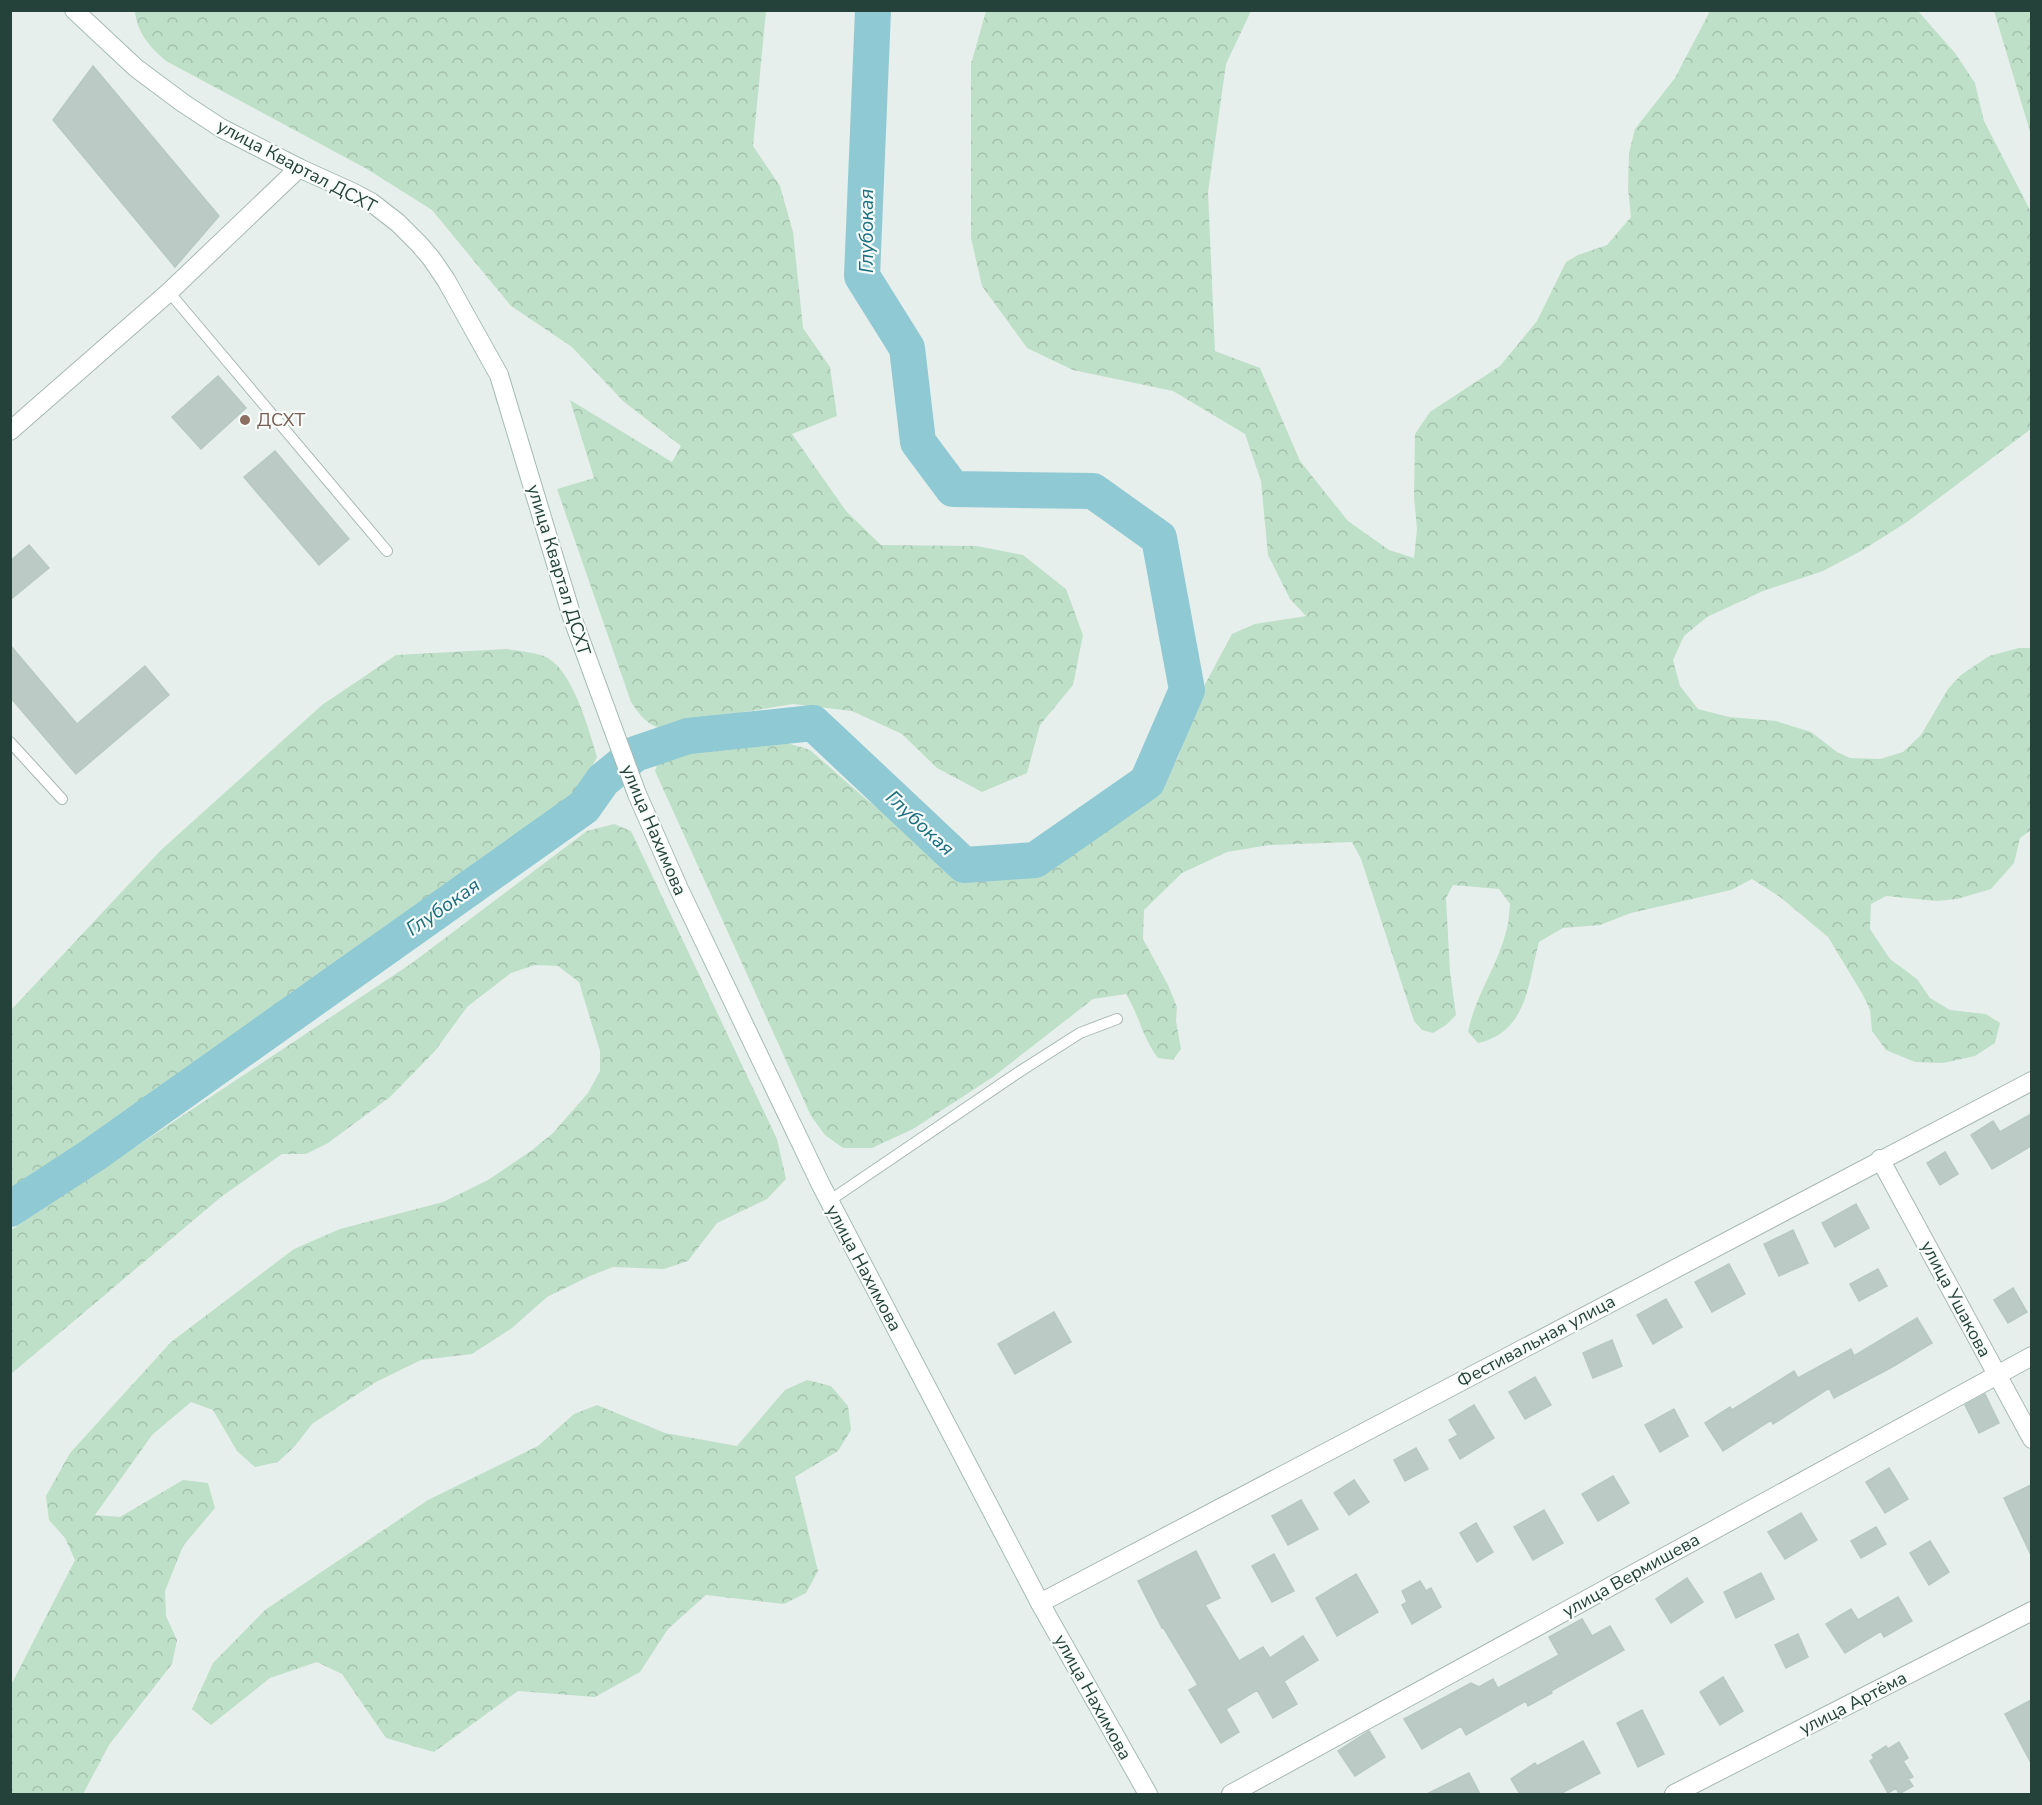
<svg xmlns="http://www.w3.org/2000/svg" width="2042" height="1805" viewBox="0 0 2042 1805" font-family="'Nunito Sans',sans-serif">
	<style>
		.forest { fill: url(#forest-crowns) }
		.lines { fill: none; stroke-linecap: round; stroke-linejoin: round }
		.river { stroke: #8ec9d4; stroke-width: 36 }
		.building { fill: #bbcac4; stroke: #b8c9c2; stroke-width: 1.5 }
		.lane-casing { stroke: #a8b8b2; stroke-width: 12 }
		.street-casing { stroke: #a8b8b2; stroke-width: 20 }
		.secondary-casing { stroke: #a4bbb3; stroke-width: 20 }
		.lane { stroke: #fff; stroke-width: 10 }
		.street { stroke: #fff; stroke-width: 18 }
		.secondary { stroke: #fff; stroke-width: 18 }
		.education-dot { fill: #8d6e63; stroke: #f7fbf9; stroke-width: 2 }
		.labels { text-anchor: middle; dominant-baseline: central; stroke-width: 4.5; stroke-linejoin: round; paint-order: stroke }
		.street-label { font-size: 18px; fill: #24423a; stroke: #f7fbf9 }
		.education-label { font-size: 18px; fill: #785e54; stroke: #f7fbf9; text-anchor: start }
		.water-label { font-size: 20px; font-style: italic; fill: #1c6f80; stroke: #f7fbf9 }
	</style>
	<defs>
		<pattern id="forest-crowns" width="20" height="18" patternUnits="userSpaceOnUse" patternTransform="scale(1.5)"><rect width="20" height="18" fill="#bfe0c8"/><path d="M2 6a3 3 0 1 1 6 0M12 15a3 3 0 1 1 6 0" fill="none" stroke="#a4c1ad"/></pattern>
	</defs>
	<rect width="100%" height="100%" fill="#e6efeb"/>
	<path class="forest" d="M135 11H766L753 146 780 186 793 232 803 328 830 367 837 416 792 434 846 511 881 545 977 546 1023 555 1066 589 1083 635 1073 685 1040 725 1027 773 982 792 937 768 902 734 852 711 793 704 744 712 664 730C648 725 640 716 631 702L557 489 594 478 570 400 672 462 681 446 623 401 572 347 511 306 432 210 367 169 166 61C150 47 137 33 135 11Z
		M986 11H1251L1226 64 1208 192 1215 351 1260 368 1300 461 1348 521 1389 550 1414 558 1417 529 1414 497 1415 434 1430 412 1500 366 1537 321 1566 262 1578 255 1607 245 1631 217 1628 189 1629 153 1635 129 1675 78 1710 11H1918L1955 53 1975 83 1984 121 2031 212V429L1907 522 1861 551 1823 571 1763 591 1707 617 1684 636 1673 660 1680 686 1698 709 1729 717 1776 721 1811 732 1837 752 1850 758 1880 759 1903 752 1921 735 1948 689 1961 675 1989 656 2019 648H2031V830L2020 838 2014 863 1991 889 1957 899 1937 901 1886 896 1871 904 1870 929 1890 959 1917 979 1930 998 1950 1010 1986 1014 2000 1023 1995 1043 1975 1056 1943 1063 1915 1062 1886 1050 1872 1031 1870 1010 1863 995 1828 937 1780 897 1752 879 1731 890 1631 913 1600 925 1563 928 1539 942C1528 982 1528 1032 1478 1043L1468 1032C1475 996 1497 967 1506 932 1509 923 1509 913 1510 904L1499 889 1453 885 1446 898 1450 972 1456 1015 1446 1025 1433 1033 1422 1030 1414 1021 1361 859 1352 842 1269 845 1227 852 1182 873 1144 910 1143 939 1168 985 1177 1007 1176 1021 1181 1049 1173 1060 1158 1058C1142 1037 1140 1017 1126 994L1093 999 993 1077 913 1129 872 1148H843L825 1135 811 1116 655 771 659 760 676 752 728 742 781 741 810 750 867 800 965 873 1003 874 1059 863 1089 843 1153 790 1177 760 1202 690 1232 634 1255 624 1306 616 1290 599 1268 555 1261 481 1245 434 1173 391 1073 370 1027 348 982 286 971 238V64Z
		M1994 11H2031V137V135Z
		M507 649C519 651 533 652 544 656 572 667 589 730 597 757L584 781 552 815 143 1106 11 1194V1010L161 850 322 705 396 655Z
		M614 824 631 831 777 1139 786 1179 767 1199 717 1223 688 1261 664 1269 613 1267 590 1276 547 1297 512 1328 472 1354 421 1360 376 1382 312 1424 295 1446 278 1462 255 1467 237 1451 213 1410 191 1402 152 1435 95 1515 120 1517 183 1480 208 1483 215 1508 183 1546 165 1591 166 1616 177 1640 172 1664 109 1745 83 1794H11V1685L75 1560 65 1538 49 1520 46 1496 70 1453 171 1342 294 1249 340 1229 443 1202 488 1180 531 1151 553 1133 588 1093 600 1071V1051L579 982 558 966 535 965 511 973 467 1007 435 1051 390 1097 328 1143 306 1154H282L221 1197 11 1374V1230L412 963 587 831Z
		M807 1380 831 1386 848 1406 851 1430 838 1451 795 1477 818 1571 806 1593 784 1604 706 1595 668 1629 640 1672 595 1697 518 1691 434 1752 386 1738 342 1674 317 1662 270 1678 211 1725 192 1709 213 1663 265 1610 428 1500 538 1446 574 1414 597 1405 665 1433 737 1446 785 1390Z"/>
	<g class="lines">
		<path class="river" d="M10 1209 93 1155 584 807 603 780 635 754 688 736 813 723 964 865 1035 860 1147 782 1187 690 1159 538 1093 491 953 489 918 442 907 348 862 276 873 10"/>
	</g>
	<path class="building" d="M93 66 219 216 175 267 53 120Z
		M218 376 246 408 201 449 172 417Z
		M275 451 349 539 319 565 244 477Z
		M29 545 49 568 10 600V561Z
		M10 645 77 724 145 666 169 695 76 774 10 697Z
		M2031 1114V1146L1992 1169 1971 1135 1993 1121 2000 1132Z
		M1945 1152 1958 1174 1940 1185 1927 1163Z
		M1856 1204 1869 1228 1835 1247 1822 1223Z
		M1793 1230 1808 1263 1779 1276 1764 1244Z
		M1729 1264 1745 1294 1712 1312 1695 1282Z
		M1878 1269 1887 1286 1859 1301 1850 1284Z
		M2013 1288 2027 1312 2008 1323 1994 1300Z
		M1666 1299 1682 1327 1653 1344 1637 1315Z
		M1054 1312 1071 1342 1015 1374 998 1344Z
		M1917 1318 1932 1343 1892 1367 1834 1398 1829 1388 1773 1424 1771 1420 1723 1451 1705 1423 1730 1407 1732 1410 1794 1371 1798 1378 1851 1349 1854 1356Z
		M1612 1340 1622 1366 1593 1378 1583 1353Z
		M1535 1377 1551 1405 1525 1419 1509 1392Z
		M1985 1394 1999 1423 1979 1433 1965 1405Z
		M1474 1405 1494 1438 1460 1459 1449 1440 1458 1435 1449 1420Z
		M1674 1409 1688 1436 1660 1452 1645 1425Z
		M1416 1448 1428 1469 1405 1481 1394 1460Z
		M1889 1468 1908 1499 1885 1513 1866 1482Z
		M1613 1476 1629 1503 1598 1521 1582 1494Z
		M1354 1480 1369 1502 1349 1515 1334 1493Z
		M2031 1485V1555L2004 1498Z
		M1301 1500 1318 1529 1288 1545 1272 1516Z
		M1544 1510 1563 1543 1533 1560 1514 1527Z
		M1801 1513 1817 1540 1785 1559 1768 1532Z
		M1476 1523 1493 1552 1477 1562 1460 1533Z
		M1876 1527 1886 1544 1861 1558 1851 1541Z
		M1930 1541 1949 1572 1929 1585 1910 1553Z
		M1196 1551 1220 1598 1205 1605 1239 1661 1263 1647 1270 1658 1303 1636 1318 1660 1284 1681 1297 1704 1273 1718 1257 1690 1226 1709 1239 1732 1221 1743 1189 1690 1198 1685 1163 1627 1162 1628 1138 1581Z
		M1274 1554 1294 1591 1272 1602 1252 1566Z
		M1761 1573 1774 1599 1736 1618 1724 1592Z
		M1356 1574 1378 1612 1337 1636 1316 1598Z
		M1687 1578 1703 1602 1671 1623 1656 1599Z
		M1420 1581 1426 1591 1431 1588 1441 1607 1412 1624 1402 1605 1407 1602 1402 1591Z
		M1898 1597 1912 1621 1884 1637 1881 1631 1845 1653 1826 1624 1851 1609 1858 1620Z
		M1582 1619 1592 1636 1610 1626 1624 1650 1551 1691 1552 1693 1528 1706 1526 1701 1466 1735 1461 1726 1422 1749 1404 1719 1471 1683 1479 1687 1493 1679 1498 1688 1559 1655 1549 1637Z
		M1798 1634 1808 1657 1786 1668 1775 1645Z
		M1723 1677 1743 1711 1720 1725 1700 1692Z
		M2031 1700V1763L2005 1714Z
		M1642 1710 1664 1754 1638 1767 1617 1723Z
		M1369 1731 1385 1757 1355 1776 1338 1751Z
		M1583 1741 1600 1773 1560 1794H1520L1511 1779 1535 1763 1537 1766Z
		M1899 1742 1908 1758 1903 1761 1913 1777 1908 1779 1913 1786 1899 1794 1896 1788 1888 1793 1870 1761 1874 1758 1872 1755 1886 1746 1888 1749Z
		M1469 1773 1480 1794H1427Z"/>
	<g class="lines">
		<defs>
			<path id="lane" d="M169 292 387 551
				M10 742 62 799
				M829 1201 1019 1072 1080 1033 1117 1019"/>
			<path id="street" d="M10 431 169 292 299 168
				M1880 1159 2032 1439
				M1040 1603 2032 1081
				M1231 1794 2032 1356
				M1674 1794 2032 1611"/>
			<path id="secondary" d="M74 10 136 68 183 103 221 128 299 168 352 192 371 202 398 223 419 244 431 258 446 280 499 375 572 617 637 794 679 889 821 1185 1040 1603 1148 1794"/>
		</defs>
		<use href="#lane" class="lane-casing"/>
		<use href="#street" class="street-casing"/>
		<use href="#secondary" class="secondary-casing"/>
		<use href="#lane" class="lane"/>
		<use href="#street" class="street"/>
		<use href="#secondary" class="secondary"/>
	</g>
	<circle class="education-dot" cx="245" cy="420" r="6"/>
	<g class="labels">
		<g class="street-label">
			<text transform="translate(297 166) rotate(28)">улица Квартал ДСХТ</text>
			<text transform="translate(559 570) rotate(73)">улица Квартал ДСХТ</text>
			<text transform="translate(654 830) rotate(67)">улица Нахимова</text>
			<text transform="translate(864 1268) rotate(62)">улица Нахимова</text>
			<text transform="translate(1956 1299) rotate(62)">улица Ушакова</text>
			<text transform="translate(1536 1341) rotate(-28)">Фестивальная улица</text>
			<text transform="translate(1631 1575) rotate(-29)">улица Вермишева</text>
			<text transform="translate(1093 1697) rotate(61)">улица Нахимова</text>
			<text transform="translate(1853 1703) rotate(-27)">улица Артёма</text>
		</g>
		<g class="education-label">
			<text x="257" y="420">ДСХТ</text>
		</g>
		<g class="water-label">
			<text transform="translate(866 231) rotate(-90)">Глубокая</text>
			<text transform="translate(920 823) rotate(43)">Глубокая</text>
			<text transform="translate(443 907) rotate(-35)">Глубокая</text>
		</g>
	</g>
	<rect width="2042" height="1805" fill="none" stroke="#24423a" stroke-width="24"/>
</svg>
